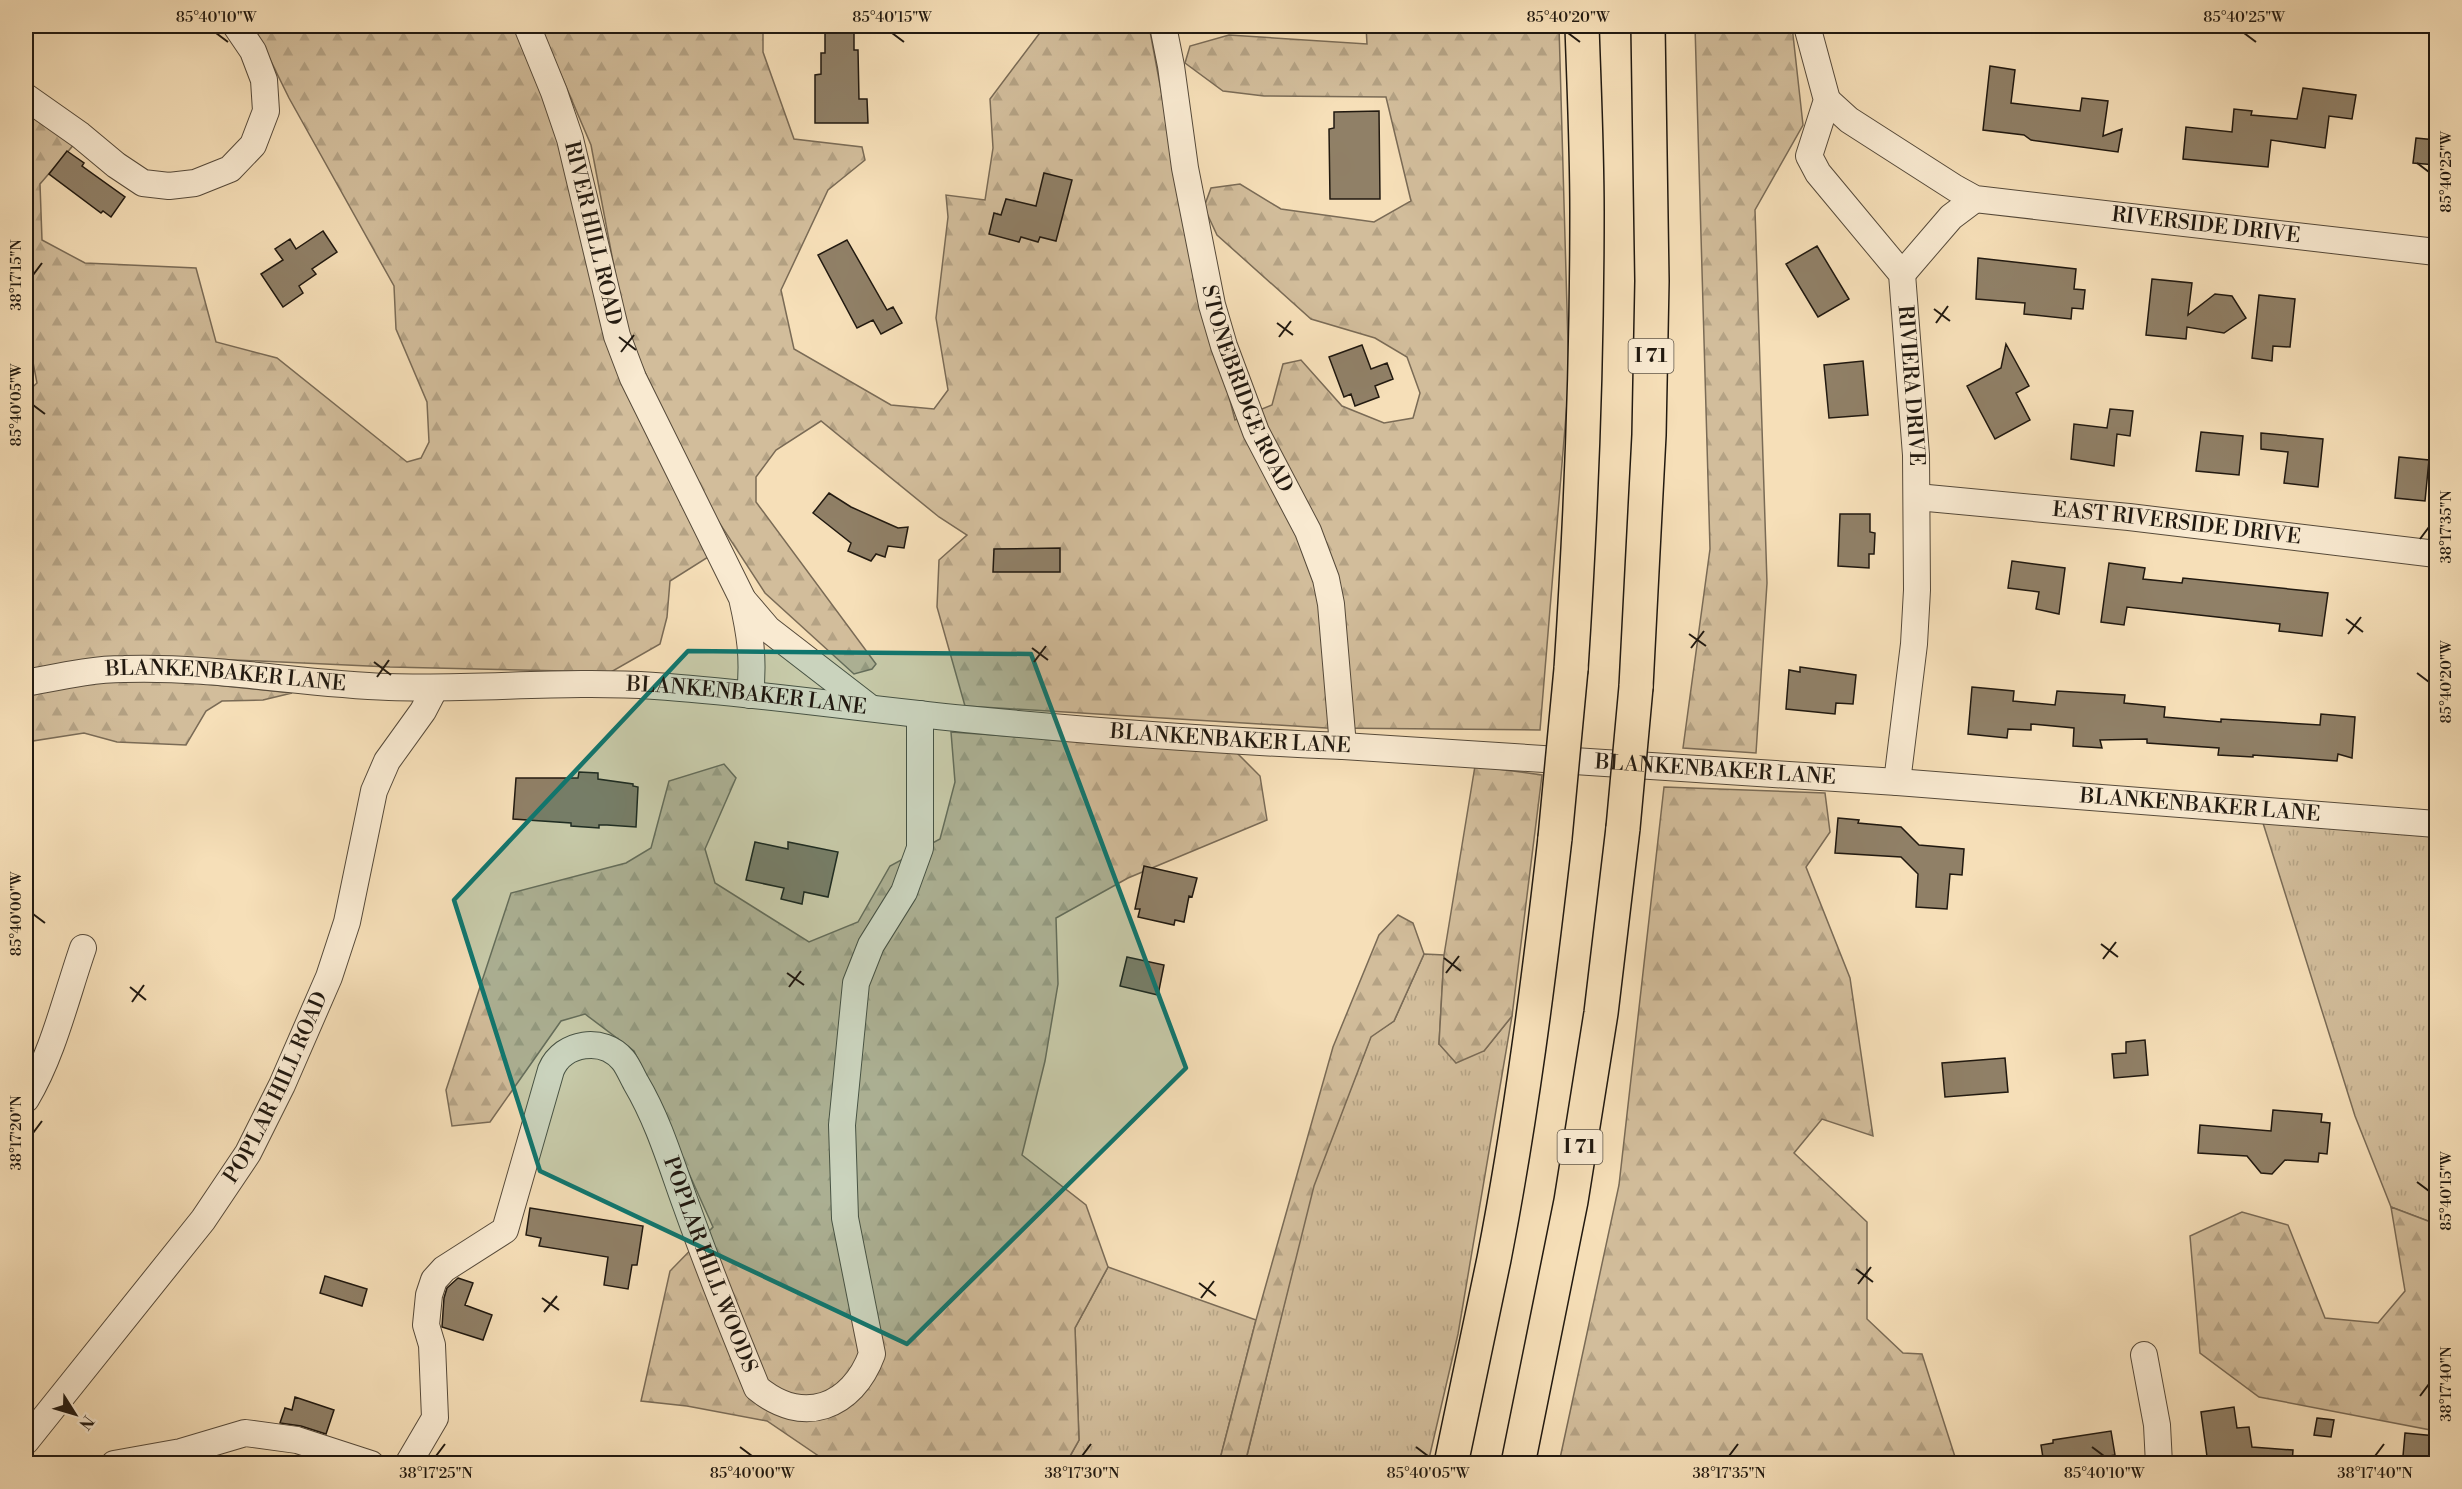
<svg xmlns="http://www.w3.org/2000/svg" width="2462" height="1489" viewBox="0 0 2462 1489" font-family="'Libre Bodoni',serif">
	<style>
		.grass { fill: url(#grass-tufts); stroke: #7a6b56; stroke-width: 1.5 }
		.forest { fill: url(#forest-firs); stroke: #7a6b56; stroke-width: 1.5 }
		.building { fill: #908067; stroke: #211910; stroke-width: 1.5 }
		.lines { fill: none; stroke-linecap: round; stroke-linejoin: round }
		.minor-casing { stroke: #564a3a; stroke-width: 28 }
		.highway-casing { stroke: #211910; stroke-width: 36 }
		.minor { stroke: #f9ead1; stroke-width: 26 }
		.highway { stroke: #f6dfb8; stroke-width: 33 }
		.highway-bridge-casing { stroke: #211910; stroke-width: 36; stroke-linecap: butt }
		.highway-bridge { stroke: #f6dfb8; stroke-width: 33 }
		.marked { fill: #0f766e; fill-opacity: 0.2; stroke: #0f766e; stroke-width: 4.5; stroke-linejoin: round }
		.ticks { fill: none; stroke: #211910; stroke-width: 2 }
		.labels { text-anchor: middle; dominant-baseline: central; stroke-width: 4.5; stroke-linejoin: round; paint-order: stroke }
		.shield { fill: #f9ead1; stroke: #62584a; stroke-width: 1.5 }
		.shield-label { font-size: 20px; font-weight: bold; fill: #211910 }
		.street-label { font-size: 21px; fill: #211910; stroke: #f9ead1 }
		.neatline { fill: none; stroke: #211910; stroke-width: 2 }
		.ticks-label { font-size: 15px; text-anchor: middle; fill: #211910 }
	</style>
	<defs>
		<pattern id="grass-tufts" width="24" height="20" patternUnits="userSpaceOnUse" patternTransform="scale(1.5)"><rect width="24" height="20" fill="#d2bd9b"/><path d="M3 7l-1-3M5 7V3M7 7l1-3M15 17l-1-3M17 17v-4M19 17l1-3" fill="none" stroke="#b4a284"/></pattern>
		<pattern id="forest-firs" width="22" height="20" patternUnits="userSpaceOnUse" patternTransform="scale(1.5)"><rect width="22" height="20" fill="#d2bd9b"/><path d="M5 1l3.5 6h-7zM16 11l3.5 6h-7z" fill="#b4a284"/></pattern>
	</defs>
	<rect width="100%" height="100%" fill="#f6dfb8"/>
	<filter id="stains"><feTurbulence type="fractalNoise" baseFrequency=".00333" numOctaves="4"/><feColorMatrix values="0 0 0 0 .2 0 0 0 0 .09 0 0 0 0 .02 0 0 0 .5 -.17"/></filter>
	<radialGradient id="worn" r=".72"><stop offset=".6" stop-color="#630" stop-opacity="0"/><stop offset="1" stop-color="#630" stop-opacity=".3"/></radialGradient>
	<path class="grass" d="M2263 823 2436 837V1224L2391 1207 2355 1116Z
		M1424 954 1444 955 1439 1044 1484 1051 1512 1016 1458 1334 1428 1463 1245 1464 1313 1186 1371 1036 1394 1021Z
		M1108 1267 1256 1320 1219 1463 1066 1464 1079 1440 1075 1328Z"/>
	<path class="forest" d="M247 26H519L554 110 588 258 713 554 670 581 667 617 660 644 611 672 390 667 213 659 78 662 26 670V393L37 383 26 326V105L76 142 40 184 42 240 85 263 196 268 216 342 277 358 407 462 421 458 429 442 427 402 396 329 394 286 289 98 259 37Z
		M540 26H763V52L794 139 862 147 865 160 828 190 781 290 794 349 891 405 934 409 948 390 936 318 948 217 946 195 985 200 993 148 990 99 1045 26H1149L1190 245 1235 420 1272 405 1283 364 1301 360 1342 406 1384 423 1413 418 1420 393 1407 357 1375 338 1311 319 1217 235 1204 207 1211 188 1240 184 1281 209 1374 222 1411 201 1386 97 1264 96 1223 91 1185 63 1190 46 1229 35 1367 44 1366 26H1559L1569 379 1540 730 1326 728 965 706 937 607 939 560 967 535 939 517 821 421 776 450 756 477V502L876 664 872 669 854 674 765 593 698 490 626 330 591 145Z
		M1695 26H1792L1803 125 1755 210 1767 583 1756 753 1683 748 1710 549Z
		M147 678 292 693 263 700 222 701 206 711 186 745 117 742 84 733 26 742V693L92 680Z
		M951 732 1236 752 1260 776 1267 820 1128 878 1056 918 1058 984 1045 1061 1022 1155 1086 1205 1108 1267 1075 1328 1079 1440 1066 1463H829L767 1421 687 1406 641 1401 670 1271 713 1227 634 1051 585 1014 561 1021 490 1122 452 1126 446 1090 511 893 626 863 651 848 669 781 724 764 736 778 705 849 715 883 809 942 858 922 890 866 940 839 955 782Z
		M1475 766 1542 775 1512 1016 1484 1051 1456 1063 1439 1044 1444 955Z
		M1664 787 1825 793 1830 832 1806 867 1850 978 1873 1136 1822 1119 1794 1153 1867 1222V1319L1903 1353 1922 1354 1957 1463H1559L1619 1185Z
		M1398 915 1413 923 1424 954 1394 1021 1371 1037 1314 1186 1245 1463H1219L1256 1320 1333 1047 1379 935Z
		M2391 1207 2436 1224V1431L2259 1397 2200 1353 2190 1236 2242 1212 2288 1225 2325 1318 2378 1323 2405 1291Z"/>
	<path class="building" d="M825 28H854V50H858L859 99H867L868 123H815V75L821 74V53H825Z
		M1990 66 2015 70 2011 103 2080 111 2082 98 2108 101 2103 136 2122 129 2118 152 2031 140 2024 135 1983 130Z
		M2303 88 2356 95 2352 119 2329 116 2325 148 2271 140 2268 167 2183 159 2186 127 2232 132 2234 109 2252 111 2251 115 2297 119Z
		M1379 111 1380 199H1330L1329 129 1334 128V112Z
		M2416 138 2436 140V165L2413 163Z
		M67 151 84 163 82 166 125 197 111 217 103 211 101 213 49 174Z
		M1044 173 1072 180 1056 241 1040 237 1038 242 1021 237 1019 242 989 234 994 213 1001 215 1006 199 1036 206Z
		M323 231 337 252 312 269 316 274 299 286 303 293 283 307 261 274 283 260 275 249 290 239 296 249Z
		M847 240 887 310 893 307 902 323 881 334 873 320 857 328 818 255Z
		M1817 246 1849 299 1818 317 1786 264Z
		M1978 258 2076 269 2074 289 2085 290 2083 309 2072 308 2071 319 2024 314 2025 303 1976 299Z
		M2152 279 2192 283 2188 315 2215 294 2232 296 2246 318 2224 333 2187 327 2186 339 2146 335Z
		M2259 295 2295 299 2290 347 2273 346 2272 361 2252 358Z
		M2006 344 2029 386 2016 393 2030 420 1995 439 1967 386 2001 368Z
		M1362 345 1371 369 1387 363 1393 379 1375 386 1379 397 1355 406 1351 394 1344 397 1329 357Z
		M1863 361 1868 415 1829 418 1824 365Z
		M2110 409 2133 411 2130 436 2117 434 2114 466 2071 459 2074 424 2107 428Z
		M2201 432 2243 436 2239 475 2196 471Z
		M2261 433 2323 439 2318 487 2284 483 2288 452 2261 449Z
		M2399 457 2429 460 2425 501 2395 498Z
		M829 493 851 507 889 524 898 528 908 527 904 548 888 546 885 557 876 554 871 561 848 551 851 543 813 513Z
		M1840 514H1870V532L1875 533 1874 554H1869V568L1838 566Z
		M1060 548V572H993L994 549Z
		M2012 561 2065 568 2059 614 2036 609 2039 592 2008 588Z
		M2109 563 2145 568 2143 579 2182 583 2183 578 2328 593 2322 636 2279 631 2280 624 2127 607 2124 625 2101 622Z
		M1800 667 1856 675 1853 704 1836 703 1835 714 1786 709 1789 670 1800 672Z
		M1972 687 2014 691 2013 701 2055 705 2057 691 2125 695 2124 703 2165 707 2164 717 2221 722V719L2320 725 2321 714 2355 717 2352 758 2338 754 2337 761 2253 755V757L2218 755 2219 748 2147 743V739L2100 740 2102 748 2073 746 2074 728 2031 724V730L2008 729 2007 738 1968 734Z
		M579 772 598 773V779L633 784V786L638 787 636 827 607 825H599V828L571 826V823L513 819 516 778H578Z
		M1838 818 1859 820 1858 823 1901 827 1919 845 1964 849 1962 875 1950 874 1947 909 1916 907 1918 874 1901 857 1835 853Z
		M755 842 788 849V842L838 852 828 897 804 892 802 904 781 899 784 888 746 880Z
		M1144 866 1197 878 1192 897 1189 896 1184 922 1175 920 1174 925 1138 917 1140 909H1135Z
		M1127 957 1164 965 1158 995 1120 986Z
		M2145 1040 2148 1075 2114 1078 2112 1054 2126 1053V1042Z
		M2005 1058 2008 1092 1945 1097 1942 1063Z
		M2273 1110 2322 1114 2321 1122 2330 1123 2327 1154 2319 1153 2318 1162 2285 1160 2272 1174 2261 1173 2247 1156 2198 1153 2200 1125 2271 1131Z
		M530 1208 643 1226 637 1265H632L628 1289 604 1285 608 1257 539 1246 541 1238 526 1235Z
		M325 1276 367 1289 362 1306 320 1293Z
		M458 1278 473 1283 465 1305 492 1315 483 1340 442 1327 444 1298 447 1288Z
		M295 1397 334 1410 326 1434 301 1426 280 1423 285 1408 292 1410Z
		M2234 1407 2237 1428 2249 1427 2252 1447 2293 1450 2292 1464H2208L2201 1412Z
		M2317 1418 2334 1420 2331 1437 2314 1435Z
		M2111 1431 2115 1455 2103 1457 2104 1464H2044L2041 1445 2053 1443V1440Z
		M2405 1433 2436 1436V1459L2403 1456Z"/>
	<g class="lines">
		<defs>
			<g id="minor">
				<path id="s1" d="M527 26 554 92 570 139 617 336 633 378 742 598C750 633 754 658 750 695"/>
				<path id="s2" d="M1163 26 1171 66 1185 168 1212 305 1224 346 1256 432 1308 531 1326 579 1331 604 1343 746"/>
				<path id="s3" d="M1807 26 1827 100 1809 156 1818 173 1902 274 1916 455 1917 590 1914 644 1897 782"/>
				<path d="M26 97 80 135 116 165 143 183 169 186 195 183 230 169 253 145 266 111 264 80 253 51 236 26"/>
				<path id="s4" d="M1827 100 1849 120 1955 188 1975 199 2436 252"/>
				<path d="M1902 274 1951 217 1975 199"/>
				<path id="s5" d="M1917 497 2129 517 2436 554"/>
				<path d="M744 601 768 629 869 707"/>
				<path id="s6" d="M26 683C58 677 91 669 124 669 213 666 301 684 389 687 478 690 566 680 655 686 759 693 862 709 965 719 1091 731 1217 741 1343 746L1897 782 2436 824"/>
				<path d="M26 1099C53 1054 66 997 83 948"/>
				<path d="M2144 1355 2157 1425 2159 1464"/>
				<path id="s7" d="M26 1441 203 1220 248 1153 282 1085 329 977 347 922 374 791 387 761 423 711 435 688"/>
				<path d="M114 1464 181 1452 245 1433 297 1440 371 1464"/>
				<path id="s8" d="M408 1464 435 1418 432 1345 426 1325 429 1295 434 1280 444 1269 505 1230 551 1070C563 1042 603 1036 623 1060 628 1066 632 1076 636 1083 659 1122 671 1164 686 1205 708 1267 732 1327 757 1388 803 1426 852 1408 872 1354L845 1218 842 1125 856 983 871 945 904 892 920 848V714"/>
			</g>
			<path id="highway" d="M1571 669C1581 517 1587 364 1587 211 1587 150 1584 87 1582 26
				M1636 687 1649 435 1652 281 1648 26
				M1451 1464C1465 1395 1480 1328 1494 1259 1521 1120 1539 978 1555 838
				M1518 1464 1571 1201 1601 1013 1623 828"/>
		</defs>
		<use href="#minor" class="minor-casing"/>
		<use href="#highway" class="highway-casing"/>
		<use href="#minor" class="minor"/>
		<use href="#highway" class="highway"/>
		<defs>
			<path id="highway-bridge" d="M1623 828 1636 687
				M1555 838 1571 669"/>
		</defs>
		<use href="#highway-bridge" class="highway-bridge-casing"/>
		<use href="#highway-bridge" class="highway-bridge"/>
	</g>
	<path class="marked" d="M688 651 1031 654 1186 1068 907 1344 540 1171 454 900Z"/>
	<path class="ticks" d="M216 33 228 42M892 33 904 42M1568 33 1580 42M2244 33 2256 42M2417 163 2429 172M33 275 42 263M1934 309 1950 321M1277 323 1293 335M1936 323 1948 306M619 337 636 350M1279 337 1291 321M621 352 634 335M33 405 45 414M2420 539 2429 527M2346 619 2363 632M1689 634 1706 646M2348 634 2361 617M1032 648 1048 660M1691 648 1704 631M374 662 391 675M1034 662 1046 646M2417 673 2429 682M377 677 389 660M33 914 45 923M2101 944 2118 957M1444 958 1461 971M2103 959 2116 942M787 973 804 985M1446 973 1459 956M130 987 146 1000M789 987 801 971M132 1002 144 985M33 1133 42 1121M2417 1182 2429 1191M1856 1269 1873 1282M1199 1283 1216 1296M1858 1284 1871 1267M542 1298 559 1310M1201 1298 1214 1281M544 1312 557 1296M2420 1396 2429 1384M740 1447 752 1456M1416 1447 1428 1456M2092 1447 2104 1456M436 1456 445 1444M1082 1456 1091 1444M1729 1456 1738 1444M2375 1456 2384 1444"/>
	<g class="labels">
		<g class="shield">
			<rect x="1628.5" y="339" width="45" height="34" rx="4.5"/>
			<rect x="1557.5" y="1130" width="45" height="34" rx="4.5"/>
		</g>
		<g class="shield-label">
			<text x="1651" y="356">I 71</text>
			<text x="1580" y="1147">I 71</text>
		</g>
		<g class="street-label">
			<text stroke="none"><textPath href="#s4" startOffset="411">RIVERSIDE DRIVE</textPath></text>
			<text stroke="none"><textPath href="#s1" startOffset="218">RIVER HILL ROAD</textPath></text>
			<text stroke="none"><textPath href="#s3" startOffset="398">RIVIERA DRIVE</textPath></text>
			<text stroke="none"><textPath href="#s2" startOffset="374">STONEBRIDGE ROAD</textPath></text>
			<text stroke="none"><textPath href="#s5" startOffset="261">EAST RIVERSIDE DRIVE</textPath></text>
			<text stroke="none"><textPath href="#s6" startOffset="201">BLANKENBAKER LANE</textPath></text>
			<text stroke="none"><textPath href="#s6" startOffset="723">BLANKENBAKER LANE</textPath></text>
			<text stroke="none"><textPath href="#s6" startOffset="1209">BLANKENBAKER LANE</textPath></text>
			<text stroke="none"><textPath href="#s6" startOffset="1695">BLANKENBAKER LANE</textPath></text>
			<text stroke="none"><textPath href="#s6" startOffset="2181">BLANKENBAKER LANE</textPath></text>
			<text stroke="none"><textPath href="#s7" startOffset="435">POPLAR HILL ROAD</textPath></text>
			<text stroke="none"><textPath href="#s8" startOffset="756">POPLAR HILL WOODS</textPath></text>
		</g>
	</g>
	<rect width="2462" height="1489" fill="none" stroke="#f6dfb8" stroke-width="66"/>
	<g transform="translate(75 1414) rotate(127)" stroke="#f9ead1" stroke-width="4.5" paint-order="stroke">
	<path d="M0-4.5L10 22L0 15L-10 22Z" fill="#211910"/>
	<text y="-9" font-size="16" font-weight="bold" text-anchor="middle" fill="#211910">N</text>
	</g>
	<rect x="33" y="33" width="2396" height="1423" class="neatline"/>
	<g class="ticks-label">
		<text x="216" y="22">85°40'10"W</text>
		<text x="892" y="22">85°40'15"W</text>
		<text x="1568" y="22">85°40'20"W</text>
		<text x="2244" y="22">85°40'25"W</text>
		<text transform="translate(2446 172) rotate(-90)" y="5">85°40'25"W</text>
		<text transform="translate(16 275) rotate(-90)" y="5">38°17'15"N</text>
		<text transform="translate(16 405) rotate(-90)" y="5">85°40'05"W</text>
		<text transform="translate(2446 527) rotate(-90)" y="5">38°17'35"N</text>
		<text transform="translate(2446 682) rotate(-90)" y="5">85°40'20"W</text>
		<text transform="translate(16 914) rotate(-90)" y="5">85°40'00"W</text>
		<text transform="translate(16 1133) rotate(-90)" y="5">38°17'20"N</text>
		<text transform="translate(2446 1191) rotate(-90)" y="5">85°40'15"W</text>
		<text transform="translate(2446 1384) rotate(-90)" y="5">38°17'40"N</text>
		<text x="436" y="1478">38°17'25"N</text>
		<text x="752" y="1478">85°40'00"W</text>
		<text x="1082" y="1478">38°17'30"N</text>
		<text x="1428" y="1478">85°40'05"W</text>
		<text x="1729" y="1478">38°17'35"N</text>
		<text x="2104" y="1478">85°40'10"W</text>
		<text x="2375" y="1478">38°17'40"N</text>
	</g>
	<rect width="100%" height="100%" filter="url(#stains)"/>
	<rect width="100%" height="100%" fill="url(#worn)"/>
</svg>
